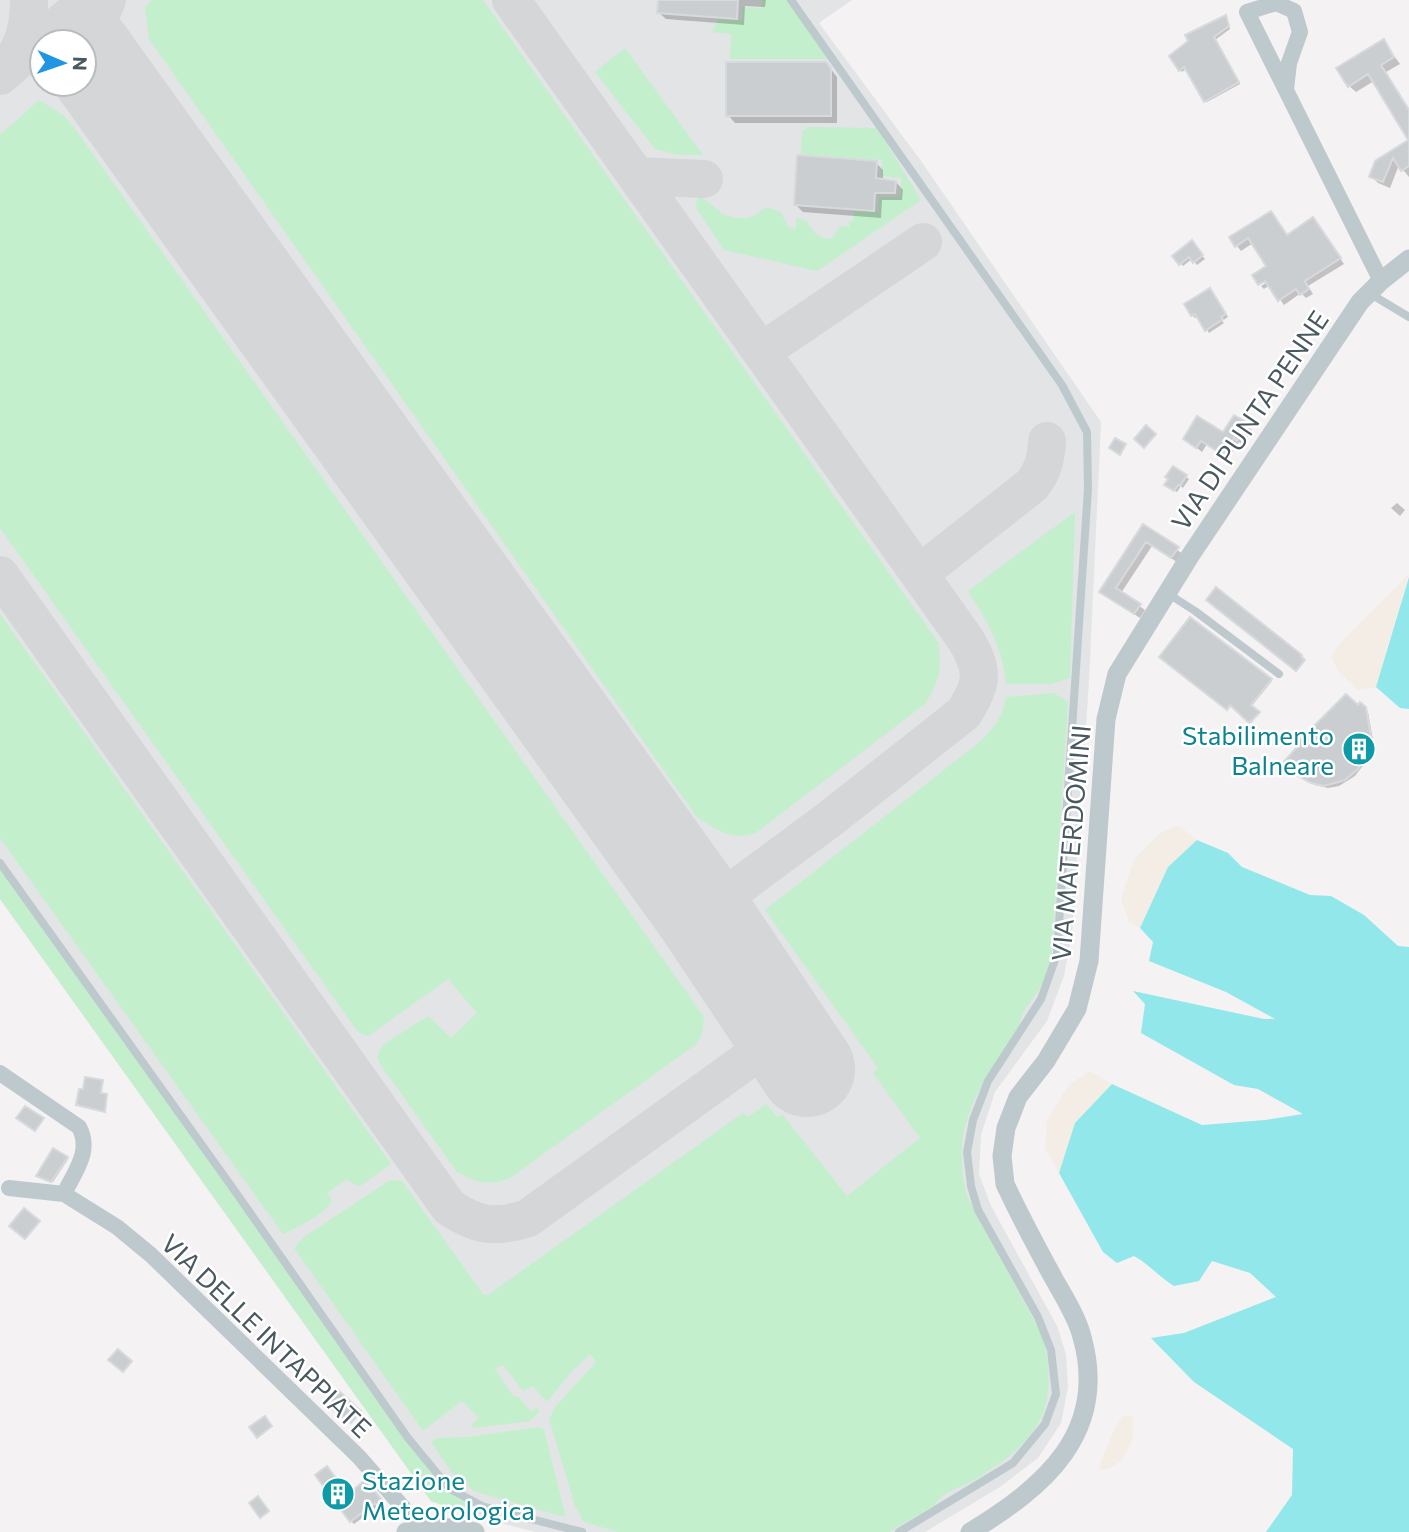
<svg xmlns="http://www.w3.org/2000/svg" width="1409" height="1532" viewBox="0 0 1409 1532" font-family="Commissioner,sans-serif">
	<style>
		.airport { fill: #e2e4e6; fill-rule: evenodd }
		.green { fill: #c4efcd }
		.sand { fill: #f4ede5 }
		.water { fill: #92e7eb }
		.shadow { fill: #0003 }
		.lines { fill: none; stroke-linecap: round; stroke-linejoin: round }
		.taxiway { stroke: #d4d6d8; stroke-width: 38 }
		.runway { stroke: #d4d6d8; stroke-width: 96 }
		.building { fill: #caced1; stroke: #d7dadd; stroke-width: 2 }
		.service { stroke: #bec9ce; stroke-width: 8 }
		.minor { stroke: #bec9ce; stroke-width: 16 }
		.tertiary { stroke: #bec9ce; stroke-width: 19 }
		.labels { text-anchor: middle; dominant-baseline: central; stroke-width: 5; stroke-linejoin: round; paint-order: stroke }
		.street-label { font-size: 26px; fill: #4a5960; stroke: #fff }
		.culture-label { font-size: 26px; fill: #0d838f; stroke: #fff; text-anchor: end }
	</style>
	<rect width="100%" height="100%" fill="#f4f2f3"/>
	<path class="airport" d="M0 0H852L819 23 921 161 1101 422 1089 681 1072 932 1064 976 1047 1021 995 1092 981 1135 979 1174 991 1206 1057 1326 1066 1354 1068 1387 1061 1423 1038 1458 1000 1487 925 1532H535L471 1515 431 1501 0 899ZM42 42H84V84H42Z"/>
	<path class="green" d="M153 0H483L938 642C942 669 940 681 925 704L757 832C735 843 714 829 696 816L149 39 145 7Z
		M762 0H787L830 59H730L731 34 712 32 718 19 742 20V7L761 8Z
		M625 48 703 155H678L655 149 595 72Z
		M39 100 63 115 73 126 704 1017 702 1034 695 1045 510 1178C490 1187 475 1182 457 1172L380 1064 377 1056 384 1044 428 1016 451 1038 477 1013 448 979 368 1036 358 1032 0 528V135Z
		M807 127 877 128 921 200 817 271 724 250 696 208 697 199 700 196 724 215 736 218H745L754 216 767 207 781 212 788 226 795 230 797 218 805 220C814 230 817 241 832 238L840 226 849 227V222L853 221 854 211 878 212 879 197H900L902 178 881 176 882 160 801 154 802 132Z
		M1075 512 1070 678 1051 684H1006C1003 647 987 621 968 591Z
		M0 614 391 1164 360 1186 353 1184 347 1179 327 1193 332 1201C320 1218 301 1225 283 1234L0 838Z
		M1054 693 1068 702 1052 951C1049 961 1047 972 1043 982 1038 992 1029 1003 1023 1013 1020 1020 1019 1027 1015 1033 979 1089 949 1124 967 1196L1043 1337C1057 1397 1047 1432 994 1467 986 1472 979 1478 971 1482 959 1488 941 1492 935 1505L889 1532H618L584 1522 575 1506 549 1419 555 1407 596 1362 590 1354 571 1372 547 1402 533 1386 523 1391 503 1365 495 1369 514 1397 518 1396 531 1412 537 1407 539 1412 530 1421 475 1428 471 1425 479 1418 462 1401 423 1431 294 1248 304 1237 390 1180 402 1181 483 1294 488 1295 743 1113 748 1117 766 1104 777 1117 782 1114 847 1196 920 1138 873 1073 878 1068 765 910 976 745C994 729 1001 721 1006 697Z
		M0 864 443 1485 460 1499 473 1506 471 1515 431 1501 0 899Z
		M539 1427 544 1430 565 1514 564 1517 474 1491 451 1471 431 1442 437 1438 467 1437Z"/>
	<path class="sand" d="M1409 574 1376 687 1358 690 1339 672 1331 657 1339 644Z
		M1178 825 1197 840 1168 867 1140 928 1129 922 1121 899 1134 859 1159 834Z
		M1090 1071 1112 1084 1075 1123 1059 1173 1045 1148 1047 1120 1068 1086Z
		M1125 1415 1132 1416C1138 1437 1125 1469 1101 1470L1099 1466 1117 1423Z"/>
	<path class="water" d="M1409 577V709L1400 708 1376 687Z
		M1197 840 1228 853 1242 867 1310 895 1331 896 1364 915 1398 946 1409 947V1532H1266L1292 1495 1293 1449 1194 1382 1151 1338 1184 1333 1276 1297 1250 1273 1212 1261 1199 1281 1174 1286C1159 1277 1149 1264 1134 1256L1117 1263 1103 1252 1059 1173 1075 1123 1112 1084 1202 1125 1265 1120 1303 1114 1258 1089 1234 1085 1141 1033 1145 1004 1133 991 1264 1019H1275L1226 992 1149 961 1153 942 1140 928 1168 867Z"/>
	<path class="shadow" d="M659 0H766L765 7 745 6 744 25 666 19 658 12Z
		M1227 19 1230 29 1215 40 1240 84 1207 102 1187 68 1182 72 1172 57Z
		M1383 41 1400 64 1386 72 1409 109V138L1374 81 1356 92 1349 86Z
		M826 63 837 77V123H735L728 115Z
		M1409 142V177L1399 165 1390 188 1378 183 1371 176Z
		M876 163 883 170V180L896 182 903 190 902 200H882L881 218 803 212 796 205Z
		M1317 224 1344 264 1308 286 1313 294 1306 298 1301 293 1284 305 1270 285 1264 289 1261 286 1274 278 1253 243 1241 251 1231 238 1288 236Z
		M1191 243 1205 259 1197 265 1192 259 1183 266 1174 256Z
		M1212 293 1228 317 1222 321 1224 323 1209 333 1198 316 1195 318 1192 315Z
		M1235 417 1252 430 1243 445 1239 442 1229 458 1207 444 1202 452 1185 439 1224 434Z
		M1173 468 1189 479 1183 488 1181 486 1177 492 1169 487Z
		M1397 503 1405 510 1400 516 1391 508Z
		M1143 527 1183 554 1177 562 1152 546 1121 593 1145 610 1140 618 1107 596Z
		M1190 619 1272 681 1251 707 1259 714 1251 723 1232 705 1229 709 1161 657Z
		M1360 704 1368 712 1373 740 1368 759 1355 776 1339 786 1328 788 1315 785 1285 769 1300 746Z
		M54 1150 68 1159 53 1182 39 1176Z
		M365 1482 386 1506 382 1509 379 1506 354 1524 351 1521 348 1496Z"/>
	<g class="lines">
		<path class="taxiway" d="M511 0 966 640C984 671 983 682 964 713L831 818 703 913
			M10 63C25 45 29 23 29 0
			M84 63 97 69 105 81C96 52 93 28 107 0
			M0 76 88 0
			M636 176 704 179
			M761 352 923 242
			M919 574 1032 485C1043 471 1046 459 1047 441
			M0 575 449 1207C477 1226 495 1229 528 1218L782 1035"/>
		<path class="runway" d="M84 51 703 913 807 1069"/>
	</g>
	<path class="building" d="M658 0H738L737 19 657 13Z
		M1226 15 1229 26 1214 37 1239 82 1204 102 1184 67 1179 71 1169 56 1188 41 1185 35Z
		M1384 39 1394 57 1381 65 1409 110V166L1401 171 1393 158 1383 182 1369 177 1375 161 1408 140 1368 74 1348 87 1336 68Z
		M726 62H826L831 68V116H726Z
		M797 155 877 161 876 178 896 181 895 193H875L874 211 794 205Z
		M1271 211 1287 235 1313 217 1341 258 1305 281 1309 289 1300 295 1296 289 1278 301 1265 281 1258 285 1252 275 1266 266 1248 238 1235 247 1229 237Z
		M1192 240 1203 255 1193 263 1189 257 1179 265 1172 256Z
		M1210 288 1226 314 1221 317 1223 319 1205 331 1195 314 1191 316 1184 304Z
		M1234 415 1248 423 1237 441 1234 438 1223 455 1201 441 1196 448 1183 439 1197 416 1223 432Z
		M1146 425 1156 434 1144 448 1134 439Z
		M1115 438 1126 444 1120 455 1109 448Z
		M1173 466 1187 475 1180 486 1178 485 1174 491 1164 485 1168 479 1165 477Z
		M1143 524 1179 547 1171 558 1146 542 1116 588 1141 604 1134 614 1099 592Z
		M1216 587 1302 655 1301 656 1305 660 1296 671 1206 600Z
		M1190 617 1272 679 1251 705 1260 712 1249 723 1230 705 1227 710 1159 657Z
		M1346 694 1358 705 1360 702 1366 707 1371 737 1366 756 1358 769 1345 780 1324 786 1311 783 1280 766 1298 746 1296 744Z
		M85 1077 103 1080 101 1093 107 1094 105 1112 76 1105 79 1089H83Z
		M25 1106 44 1118 35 1131 16 1118Z
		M53 1148 68 1157 51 1182 36 1176Z
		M24 1208 40 1221 25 1239 9 1226Z
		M118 1349 132 1361 123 1372 108 1360Z
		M337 1389 361 1411 351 1423 325 1404Z
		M265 1416 272 1426 257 1438 249 1427Z
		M327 1466 348 1494 365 1480 384 1502 378 1507 375 1503 350 1522 315 1475Z
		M258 1496 269 1511 260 1518 249 1503Z"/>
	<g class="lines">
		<path class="service" d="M791 0 1062 385 1087 432 1088 489 1057 954 1041 999 988 1081 973 1120 967 1152 971 1186 978 1210 1038 1317 1051 1350 1056 1394 1045 1424 1013 1463 899 1532
			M1369 293 1409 317
			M1167 593 1195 611 1279 674
			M0 863 232 1187 408 1438 450 1489 484 1507 582 1532"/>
		<path class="minor" d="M1286 89 1289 63 1300 32 1294 11 1276 3 1247 12 1381 281
			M0 1073 79 1127C92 1151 75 1171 64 1194L117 1227 151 1255 359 1457 421 1528
			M9 1188 64 1194"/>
		<path class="tertiary" d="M406 1532C429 1526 452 1526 475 1532
			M970 1532C1044 1487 1109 1433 1082 1337 1077 1317 1064 1297 1054 1279 1037 1248 1020 1216 1005 1184L1002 1156 1006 1128 1018 1097 1046 1061 1077 1009 1089 961 1106 719 1117 674 1190 556 1360 302 1381 281 1409 259"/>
	</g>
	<defs>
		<symbol id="building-disc" viewBox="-11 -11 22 22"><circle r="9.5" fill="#0f9aa8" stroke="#fff"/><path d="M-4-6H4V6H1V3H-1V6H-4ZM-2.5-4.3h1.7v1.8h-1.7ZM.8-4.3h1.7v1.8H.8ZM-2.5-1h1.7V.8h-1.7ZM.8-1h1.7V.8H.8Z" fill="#fff"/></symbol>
	</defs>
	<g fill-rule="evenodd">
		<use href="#building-disc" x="1340" y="730" width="38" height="38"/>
		<use href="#building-disc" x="319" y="1475" width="38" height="38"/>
	</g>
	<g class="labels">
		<g class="street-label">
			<text transform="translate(1249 420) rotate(-56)">VIA DI PUNTA PENNE</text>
			<text transform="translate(1070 843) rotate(-85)">VIA MATERDOMINI</text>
			<text transform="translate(267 1335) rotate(44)">VIA DELLE INTAPPIATE</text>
		</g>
		<g class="culture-label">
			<text x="1334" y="734">Stabilimento<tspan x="1334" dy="30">Balneare</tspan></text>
			<text x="362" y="1479" text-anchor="start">Stazione<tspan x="362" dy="30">Meteorologica</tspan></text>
		</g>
	</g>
	<g transform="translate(63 63) rotate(92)"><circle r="33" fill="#ffffff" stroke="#b7bdbf" stroke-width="2"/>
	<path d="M0-5L12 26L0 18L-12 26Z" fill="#2095e1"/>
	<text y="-10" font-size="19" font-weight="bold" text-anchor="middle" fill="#4a5960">N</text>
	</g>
</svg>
